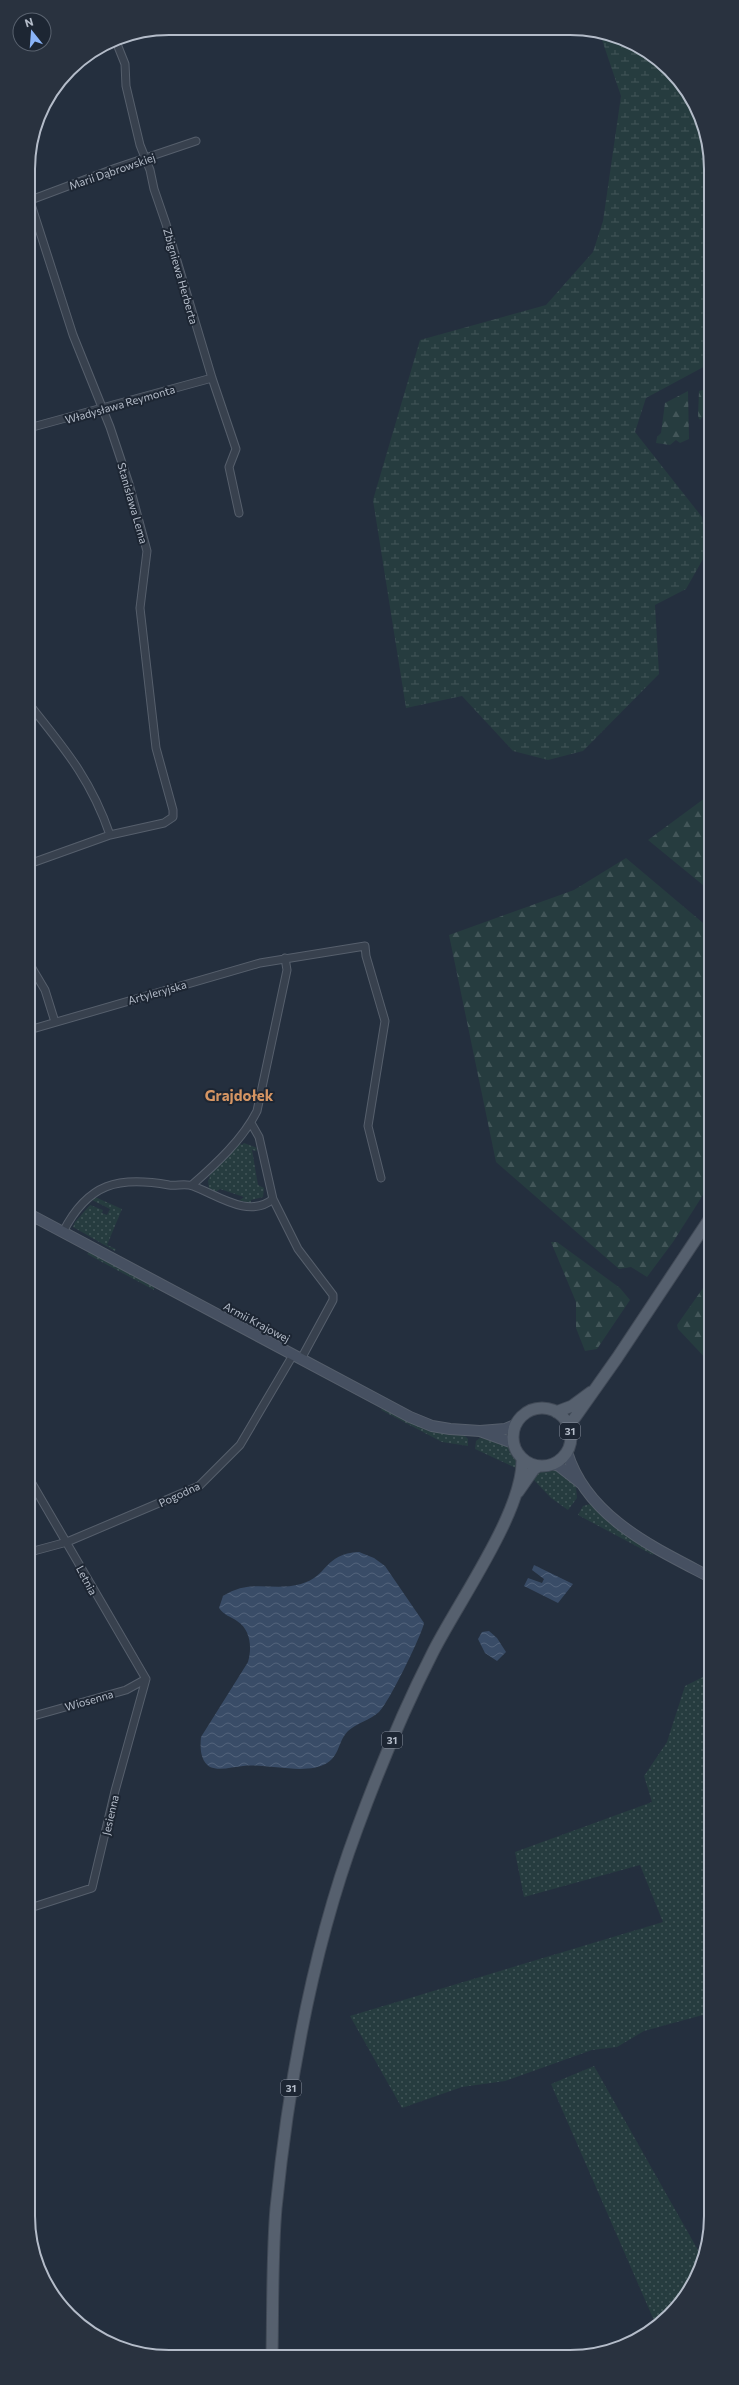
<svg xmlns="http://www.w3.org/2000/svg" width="739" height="2385" viewBox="0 0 739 2385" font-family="Commissioner,sans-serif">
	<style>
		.grass { fill: url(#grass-dots) }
		.forest { fill: url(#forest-firs) }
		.wetland { fill: url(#wetland-marsh) }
		.water { fill: url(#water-waves) }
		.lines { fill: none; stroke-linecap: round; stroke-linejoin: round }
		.street-casing { stroke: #565f6c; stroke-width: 9 }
		.secondary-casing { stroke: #565f6c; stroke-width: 12 }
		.primary-casing { stroke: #414a57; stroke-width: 13 }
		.street { stroke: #38414e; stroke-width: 7 }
		.secondary { stroke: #465061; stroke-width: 10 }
		.primary { stroke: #56606e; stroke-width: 11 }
		.labels { text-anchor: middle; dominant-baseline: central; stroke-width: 4; stroke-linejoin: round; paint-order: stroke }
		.shield { fill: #1d2633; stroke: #878f9c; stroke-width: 1 }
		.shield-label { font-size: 10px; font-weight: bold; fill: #b4bcc9 }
		.street-label { font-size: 11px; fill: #b4bcc9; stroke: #1d2633 }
		.district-label { font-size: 15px; font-weight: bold; fill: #d59563; stroke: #1d2633 }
		.rim { fill: none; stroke: #b4bcc9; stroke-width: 2 }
	</style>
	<defs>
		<pattern id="grass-dots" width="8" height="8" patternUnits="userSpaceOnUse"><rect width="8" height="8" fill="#263c3f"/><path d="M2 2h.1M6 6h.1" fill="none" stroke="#435659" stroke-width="1.8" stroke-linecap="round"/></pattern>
		<pattern id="forest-firs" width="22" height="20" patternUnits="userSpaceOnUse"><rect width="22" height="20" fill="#263c3f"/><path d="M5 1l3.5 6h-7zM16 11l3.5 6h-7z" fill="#435659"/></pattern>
		<pattern id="wetland-marsh" width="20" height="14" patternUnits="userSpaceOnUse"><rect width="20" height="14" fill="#263c3f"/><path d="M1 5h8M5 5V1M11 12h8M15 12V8" fill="none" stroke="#435659"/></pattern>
		<pattern id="water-waves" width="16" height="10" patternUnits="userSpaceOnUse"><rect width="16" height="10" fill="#394c67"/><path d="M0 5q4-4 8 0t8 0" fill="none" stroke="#53647b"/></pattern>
	</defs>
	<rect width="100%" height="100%" fill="#242f3e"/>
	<path class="grass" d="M239 1143 242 1145 244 1143 257 1148 256 1151 252 1150 258 1185 264 1188 263 1197 251 1200V1203L239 1201 244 1197 220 1189 216 1192 209 1189 208 1180 210 1178 209 1176Z
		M95 1197 122 1209 107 1245 116 1249 115 1251 73 1227 75 1222 90 1205 103 1210 102 1213 107 1215 110 1209 92 1200Z
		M90 1251 154 1285V1290L87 1254Z
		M383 1407 444 1433 464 1435 468 1439V1446L442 1442 381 1410Z
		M480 1438C501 1441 515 1445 518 1469L475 1449 476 1441Z
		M551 1469 564 1474 576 1487 577 1498 568 1510 551 1498 532 1478 540 1472Z
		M590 1504 595 1506 620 1531 654 1551 653 1555 578 1515 583 1506Z
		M705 1676 710 1677V2013L644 2031 617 2047 592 2050 505 2081 462 2087 402 2108 350 2016 663 1922 640 1865 524 1897 515 1852 652 1802 644 1776 667 1742 685 1686Z
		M594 2066 703 2259C697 2286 677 2308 656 2325L551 2084Z"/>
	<path class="forest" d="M706 389 709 391V410L700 420 698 416 699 391Z
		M688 391 689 439 680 443 676 440 670 445 656 443 657 437 661 433 665 403Z
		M709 795V890L648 840Z
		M626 858 709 928 710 1184 673 1242 647 1277 631 1267 619 1269 496 1162 449 935 574 890Z
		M551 1242H557L620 1288 630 1300 597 1349 585 1351 576 1328V1302Z
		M710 1278V1363L678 1329 677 1325Z"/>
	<path class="wetland" d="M599 31 640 47 670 69 696 106 708 142 709 364 646 398 635 432 702 517 707 552 686 589 655 605 659 674 583 751 548 760 513 751 462 696 406 708 373 500 420 340 546 305 593 252 603 221 621 96Z"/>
	<path class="water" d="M359 1552 374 1558 385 1566 424 1623C422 1635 388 1704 379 1712 370 1720 357 1723 348 1731 338 1741 340 1755 327 1763 306 1776 267 1763 243 1766 233 1767 219 1771 210 1767 200 1761 200 1747 201 1737L248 1662C252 1648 251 1630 237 1621 230 1616 225 1616 219 1608L223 1596C251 1578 272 1592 301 1584 329 1576 323 1554 359 1552Z
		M534 1565 573 1584 558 1603 524 1586 528 1578 542 1583 544 1579 532 1570Z
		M489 1631 497 1638 506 1652 497 1661 485 1653 478 1639 482 1632Z"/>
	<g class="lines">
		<defs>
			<path id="street" d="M115 39 125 64 126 86 140 145 150 170 154 189 166 224 212 378 236 449 229 467 239 513
				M28 201 116 168 196 141
				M29 428 212 378
				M29 704C64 748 91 779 110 835
				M29 864 110 835 164 823 173 817V810L156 748 140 608 147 551 129 484 110 427 73 335 30 201
				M29 963 45 990 55 1022
				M29 1030 260 963 365 946 366 956 385 1021 368 1126 381 1178
				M251 1123 259 1137 273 1199 298 1249 333 1295V1300L301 1359
				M192 1185C216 1164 243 1139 257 1111L287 970 285 958
				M63 1232C88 1183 118 1176 169 1185 177 1186 186 1183 193 1186 217 1195 249 1219 273 1199
				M30 1480 146 1679
				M30 1552 67 1542 199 1486 240 1445 293 1355
				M30 1717 126 1690 146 1679
				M30 1908 92 1888 115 1791 146 1679"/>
			<path id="secondary" d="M29 1214 410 1417 432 1426 450 1429 480 1431 505 1429 515 1425
				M480 1431 513 1443
				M567 1452C587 1518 655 1548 710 1577
				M553 1464 559 1466 582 1484"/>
			<path id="primary" d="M513 1437a29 29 0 1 1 58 0a29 29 0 1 1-58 0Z
				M556 1412 572 1406 591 1392
				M569 1426 617 1358 710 1218
				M518 1492 534 1469 539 1466
				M272 2354C273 2306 272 2256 276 2208 289 2079 312 1950 357 1829 379 1769 403 1711 432 1654 456 1605 525 1510 522 1458"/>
		</defs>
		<use href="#street" class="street-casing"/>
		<use href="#secondary" class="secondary-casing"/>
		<use href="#primary" class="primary-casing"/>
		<use href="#street" class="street"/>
		<use href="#secondary" class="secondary"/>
		<use href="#primary" class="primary"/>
	</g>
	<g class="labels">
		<g class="shield">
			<rect x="560" y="1423" width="20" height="16" rx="3"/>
			<rect x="382" y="1732" width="20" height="16" rx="3"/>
			<rect x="281" y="2080" width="20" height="16" rx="3"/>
		</g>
		<g class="shield-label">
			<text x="570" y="1431">31</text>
			<text x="392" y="1740">31</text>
			<text x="291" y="2088">31</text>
		</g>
		<g class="street-label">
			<text transform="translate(112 171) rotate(-19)">Marii Dąbrowskiej</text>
			<text transform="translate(181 276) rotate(74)">Zbigniewa Herberta</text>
			<text transform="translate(120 404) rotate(-16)">Władysława Reymonta</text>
			<text transform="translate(133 503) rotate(74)">Stanisława Lema</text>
			<text transform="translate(157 992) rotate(-16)">Artyleryjska</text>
			<text transform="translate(257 1322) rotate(28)">Armii Krajowej</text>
			<text transform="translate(179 1494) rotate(-25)">Pogodna</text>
			<text transform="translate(87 1580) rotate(62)">Letnia</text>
			<text transform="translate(89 1700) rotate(-16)">Wiosenna</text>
			<text transform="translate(110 1815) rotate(-77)">Jesienna</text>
		</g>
		<g class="district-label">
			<text x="239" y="1095">Grajdołek</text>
		</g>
	</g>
	<path d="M0 0H739V2385H0ZM169 35H570A134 134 0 0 1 704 169V2216A134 134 0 0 1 570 2350H169A134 134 0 0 1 35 2216V169A134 134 0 0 1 169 35Z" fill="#29323f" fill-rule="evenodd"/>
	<path class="rim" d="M169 35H570A134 134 0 0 1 704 169V2216A134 134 0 0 1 570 2350H169A134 134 0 0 1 35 2216V169A134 134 0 0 1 169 35Z"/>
	<g transform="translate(32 32) rotate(343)"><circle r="19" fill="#1d2633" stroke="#59626f"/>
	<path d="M0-3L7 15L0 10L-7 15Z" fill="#8ab4f8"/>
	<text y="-6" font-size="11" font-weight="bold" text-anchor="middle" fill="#b4bcc9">N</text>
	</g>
</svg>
